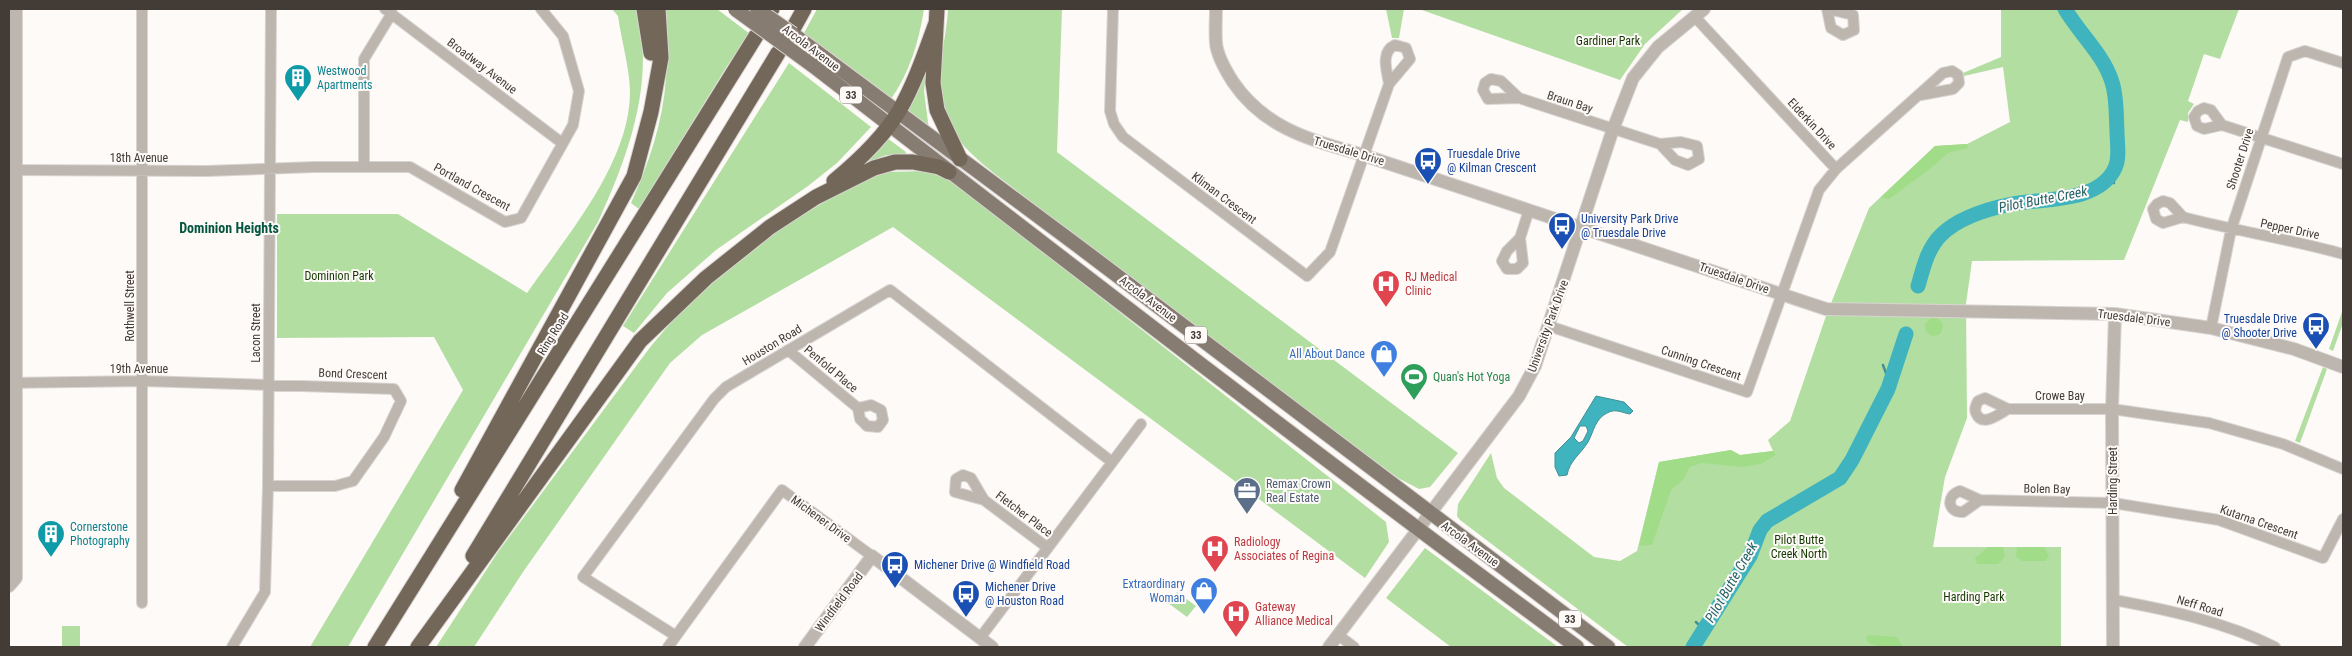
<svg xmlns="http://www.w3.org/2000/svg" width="2352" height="656" viewBox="0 0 2352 656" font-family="'Roboto Condensed',sans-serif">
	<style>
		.green { fill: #b3dea2 }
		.forest { fill: #a1dd89 }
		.water { fill: #40b4be; stroke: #419095; fill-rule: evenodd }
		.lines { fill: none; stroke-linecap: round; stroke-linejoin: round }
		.stream { stroke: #419095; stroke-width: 2.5 }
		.river { stroke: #40b4be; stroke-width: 15 }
		.minor-casing { stroke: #d8d4d1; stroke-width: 12 }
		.tertiary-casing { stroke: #d8d4d1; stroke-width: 14 }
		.primary-casing { stroke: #d8d4d1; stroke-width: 16 }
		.motorway-casing { stroke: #d8d4d1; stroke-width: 17 }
		.minor { stroke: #bcb6af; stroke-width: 10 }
		.tertiary { stroke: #bcb6af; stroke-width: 12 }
		.primary { stroke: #877c71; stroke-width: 14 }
		.motorway { stroke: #73675a; stroke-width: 15 }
		.primary-bridge-casing { stroke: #d8d4d1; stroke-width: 16; stroke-linecap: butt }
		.primary-bridge { stroke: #877c71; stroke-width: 14 }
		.labels { text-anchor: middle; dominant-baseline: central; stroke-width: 4; stroke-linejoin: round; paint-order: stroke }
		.shield { fill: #fefaf8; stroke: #7a7470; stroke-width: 1 }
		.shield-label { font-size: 11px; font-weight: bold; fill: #423b36 }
		.park-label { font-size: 12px; fill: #133800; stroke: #fefaf8 }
		.street-label { font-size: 12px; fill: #423b36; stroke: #fefaf8 }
		.culture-label { font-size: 12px; fill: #0d838f; stroke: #fefaf8; text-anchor: start }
		.transit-label { font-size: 12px; fill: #164399; stroke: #fefaf8; text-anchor: start }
		.health-label { font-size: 12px; fill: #be3a42; stroke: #fefaf8; text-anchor: start }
		.shop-label { font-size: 12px; fill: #366cbe; stroke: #fefaf8; text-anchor: end }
		.leisure-label { font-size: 12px; fill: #27864d; stroke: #fefaf8; text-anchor: start }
		.service-label { font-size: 12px; fill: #4e5e75; stroke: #fefaf8; text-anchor: start }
		.water-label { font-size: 14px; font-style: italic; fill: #236267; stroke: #fefaf8 }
		.neighbourhood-label { font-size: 14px; font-weight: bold; fill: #055640; stroke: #fefaf8 }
	</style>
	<rect width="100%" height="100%" fill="#fefaf8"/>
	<path class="green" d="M612 9H637C655 83 629 154 598 222L348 647H310L463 390 434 337 277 338V214H398L527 293C566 237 630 163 630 92 630 69 621 39 618 16Z
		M665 9H717L750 34 727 66 639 209 631 203C649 163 663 122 666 78 667 55 666 32 665 9Z
		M817 9H924C919 41 910 72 891 99L803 35Z
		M948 9H1062L1057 152 1458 453 1430 487 1419 489 1398 478C1276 388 1149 300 1033 203 1007 182 966 156 950 127 929 90 946 48 948 9Z
		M1386 9H1404L1399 38H1392Z
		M1419 9H1683L1645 44 1620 80Z
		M2001 9H2239L2220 59 2204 54 2188 101 2194 104 2188 113V122L2180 120 2124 260 1972 261 1966 304 1967 418 1945 477 1933 547H2061V647H1628L1460 520 1457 516 1458 504 1491 453 1497 478 1504 488 1594 557 1620 561 1637 551 1659 462 1731 450 1740 455 1773 451 1768 440 1790 421 1826 316 1869 208 1935 146 1967 144 2010 122 2003 67 1964 76 1963 73 2001 57Z
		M927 62 924 91 929 130 902 109Z
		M789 63 871 127 837 163 808 186 716 250 667 293 634 333 623 326Z
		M883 135 906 152 905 155H886L860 166Z
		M926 171 954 182 1386 522 1389 542 1365 578 893 227 702 335 670 363 523 572 474 647H436L498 552 651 346 686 305 723 272 782 228 850 186 885 172Z
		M2343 309V323L2333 351 2329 349Z
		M2323 367 2327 369 2300 443 2295 441Z
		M1425 548 1558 647H1451L1386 598Z
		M1177 592 1196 606 1187 617 1168 603Z
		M62 626H80V647H62Z"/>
	<path class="forest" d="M1967 144 1968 148 1948 153 1930 169 1889 199 1881 197 1935 146Z
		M1925 327a9 9 0 1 1 18 0a9 9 0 1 1-18 0Z
		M1731 450 1740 455 1773 451 1776 455 1761 464 1742 467 1702 463 1690 467 1683 480 1671 490 1652 545 1639 546 1659 462Z
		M1988 547H2003L2005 557 1998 564H1977L1975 558Z
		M2017 547H2044L2049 555 2046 561H2022L2016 557Z
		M1868 635 1897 637 1903 647H1880L1869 643 1866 639Z"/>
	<path class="water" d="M1596 396 1624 402 1633 411 1630 414C1622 413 1616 408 1607 413 1595 419 1594 431 1588 442 1580 455 1570 460 1567 475L1559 476 1555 467V453L1571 437ZM1580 426H1586L1588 431 1583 441 1579 443 1574 438Z"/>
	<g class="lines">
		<path class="stream" d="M2106 181 2114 183
			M1883 365 1890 384
			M1888 389 1895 387
			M1696 622 1702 628V634"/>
		<path class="river" d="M1918 286C1923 269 1927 249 1941 235 1959 217 1987 209 2012 204 2044 198 2099 203 2115 168 2120 158 2117 142 2117 131 2116 115 2117 97 2112 82 2104 55 2079 33 2065 9
			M1693 647 1750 556 1760 530 1767 521 1840 478 1852 460 1888 389 1906 334"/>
		<defs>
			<path id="minor" d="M142 9V603
				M385 9 562 143
				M1113 9 1110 111 1114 124 1123 137 1307 276 1330 252 1389 84
				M1827 9 1831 28 1843 35 1854 30 1853 15 1828 9
				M1395 45 1406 48 1410 59 1389 84C1387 71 1380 52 1395 45Z
				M1491 79 1501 81 1519 98 1488 99 1483 90 1485 83Z
				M1519 98 1660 144 1681 142 1697 146 1699 159 1688 165 1675 160 1660 144
				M2204 108 2211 110 2222 125 2204 129 2197 126 2194 117 2198 111Z
				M2222 125 2343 164
				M364 167V59L392 13
				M1836 169 1943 73 1952 71 1958 75 1959 83 1953 89 1921 95
				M9 170 207 171 315 167H410L505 222 521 218 573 125 579 91 563 36 541 9
				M2163 201 2170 203 2183 217 2163 223 2156 219 2153 209 2157 204Z
				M2183 217C2236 231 2290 239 2343 254
				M1520 238 1523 263 1517 269H1507L1502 261 1507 251 1520 238 1529 210
				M1549 326 1747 392 1819 190 1836 169 1695 17
				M2211 328 2231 230 2288 57 2305 51 2343 63
				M788 350 858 408 860 419 867 426 878 427 883 420 881 410 871 405 858 408
				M9 383 143 381 394 389 401 401 384 437 353 481 335 486H268
				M1985 398 2008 409C1999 414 1982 428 1976 413 1974 409 1976 405 1978 401Z
				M2008 409H2112L2209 423 2283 444 2343 469
				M1960 491 1980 500 1963 512C1948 513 1945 496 1960 491Z
				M984 500 971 478 963 475 956 479 955 492 984 500 1048 548
				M1980 500 2113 503 2219 520 2323 558 2343 519
				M2114 600C2169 610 2225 622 2275 647
				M1338 635 1354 647
				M676 636 583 577 714 399 726 387 890 290 1112 462
				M980 638 1141 424
				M232 647 265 592 268 486 271 9
				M668 647 782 490 872 556"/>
			<path id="tertiary" d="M1216 9C1216 20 1215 32 1216 43 1217 56 1226 71 1233 82 1265 129 1311 140 1363 155L1826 309 2115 314 2211 328 2294 349 2343 367
				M9 586 16 578V9
				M805 647 872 556 992 647
				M1329 647 1519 396 1535 366 1613 129 1633 78 1658 47 1704 9
				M2113 647 2112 409 2115 314"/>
			<path id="primary" d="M793 34 1078 246 1608 647
				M812 65C1066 261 1319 457 1577 647"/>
			<path id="motorway" d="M644 9 651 53
				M937 9 933 83 937 110 960 159
				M771 10 772 9
				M794 27 804 9
				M834 181C857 162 883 138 899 111 915 83 925 53 936 23
				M462 490 634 176 651 112 661 58 658 9
				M473 556 778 53
				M375 647 756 36
				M418 647 640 341 706 278 770 227 816 197 874 168 895 162H913L939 167 949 172"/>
		</defs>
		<use href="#minor" class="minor-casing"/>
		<use href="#tertiary" class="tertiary-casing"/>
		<use href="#primary" class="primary-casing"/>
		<use href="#motorway" class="motorway-casing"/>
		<use href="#minor" class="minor"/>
		<use href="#tertiary" class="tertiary"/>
		<use href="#primary" class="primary"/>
		<use href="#motorway" class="motorway"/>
		<defs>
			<path id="primary-bridge" d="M735 9 812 65
				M757 9 793 34"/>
		</defs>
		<use href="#primary-bridge" class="primary-bridge-casing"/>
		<use href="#primary-bridge" class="primary-bridge"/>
	</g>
	<defs>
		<symbol id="building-pin" viewBox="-11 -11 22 30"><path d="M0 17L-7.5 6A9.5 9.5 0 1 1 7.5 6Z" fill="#0f9aa8" stroke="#fefaf8"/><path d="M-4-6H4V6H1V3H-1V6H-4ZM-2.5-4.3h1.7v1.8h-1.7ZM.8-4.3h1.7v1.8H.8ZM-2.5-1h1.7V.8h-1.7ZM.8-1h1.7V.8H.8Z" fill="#fff"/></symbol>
		<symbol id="bus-pin" viewBox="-11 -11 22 30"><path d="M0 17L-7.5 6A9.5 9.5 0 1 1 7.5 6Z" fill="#1a4fb4" stroke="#fefaf8"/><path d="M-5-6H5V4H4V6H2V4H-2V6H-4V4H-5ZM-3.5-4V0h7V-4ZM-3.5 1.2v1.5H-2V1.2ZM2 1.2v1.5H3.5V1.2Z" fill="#fff"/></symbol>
		<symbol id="hospital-pin" viewBox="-11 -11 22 30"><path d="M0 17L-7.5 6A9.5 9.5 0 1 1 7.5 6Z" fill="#e0444e" stroke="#fefaf8"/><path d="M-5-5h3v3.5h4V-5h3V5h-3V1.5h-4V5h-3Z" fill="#fff"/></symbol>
		<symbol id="shop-pin" viewBox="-11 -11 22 30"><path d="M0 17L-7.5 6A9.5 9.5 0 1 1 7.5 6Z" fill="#3f7fe0" stroke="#fefaf8"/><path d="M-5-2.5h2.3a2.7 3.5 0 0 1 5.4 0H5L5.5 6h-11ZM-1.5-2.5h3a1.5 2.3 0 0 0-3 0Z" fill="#fff"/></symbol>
		<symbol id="stadium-pin" viewBox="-11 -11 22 30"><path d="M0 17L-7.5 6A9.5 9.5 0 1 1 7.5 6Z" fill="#2e9e5b" stroke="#fefaf8"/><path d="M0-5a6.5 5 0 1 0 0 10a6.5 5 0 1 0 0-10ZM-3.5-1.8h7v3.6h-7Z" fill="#fff"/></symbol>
		<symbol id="office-pin" viewBox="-11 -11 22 30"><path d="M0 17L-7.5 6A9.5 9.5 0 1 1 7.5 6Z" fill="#5c6f8a" stroke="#fefaf8"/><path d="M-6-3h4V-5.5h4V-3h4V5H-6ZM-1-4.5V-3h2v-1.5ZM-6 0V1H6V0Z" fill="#fff"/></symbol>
	</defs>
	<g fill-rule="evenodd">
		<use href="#building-pin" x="282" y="62" width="32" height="43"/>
		<use href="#bus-pin" x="1412" y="145" width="32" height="43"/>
		<use href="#bus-pin" x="1546" y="210" width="32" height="43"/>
		<use href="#hospital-pin" x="1370" y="268" width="32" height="43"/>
		<use href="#bus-pin" x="2300" y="310" width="32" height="43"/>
		<use href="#shop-pin" x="1368" y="338" width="32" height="43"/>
		<use href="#stadium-pin" x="1398" y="361" width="32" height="43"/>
		<use href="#office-pin" x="1231" y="475" width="32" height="43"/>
		<use href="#building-pin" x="35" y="518" width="32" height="43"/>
		<use href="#hospital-pin" x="1199" y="533" width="32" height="43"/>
		<use href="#bus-pin" x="879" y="549" width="32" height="43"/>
		<use href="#shop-pin" x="1188" y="575" width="32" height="43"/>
		<use href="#bus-pin" x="950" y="578" width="32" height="43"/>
		<use href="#hospital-pin" x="1220" y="598" width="32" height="43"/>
	</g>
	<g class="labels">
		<g class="shield">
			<rect x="840" y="86.5" width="22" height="17" rx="4"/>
			<rect x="1185" y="326.5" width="22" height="17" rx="4"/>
			<rect x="1559" y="610.5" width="22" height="17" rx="4"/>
		</g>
		<g class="shield-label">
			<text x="851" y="95">33</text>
			<text x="1196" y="335">33</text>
			<text x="1570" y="619">33</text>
		</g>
		<g class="park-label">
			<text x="1608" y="41">Gardiner Park</text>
			<text x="339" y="276">Dominion Park</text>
			<text x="1799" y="540">Pilot Butte<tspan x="1799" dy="14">Creek North</tspan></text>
			<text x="1974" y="597">Harding Park</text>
		</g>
		<g class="street-label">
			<text transform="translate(811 48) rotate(37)">Arcola Avenue</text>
			<text transform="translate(482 66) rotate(37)">Broadway Avenue</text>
			<text transform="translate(1570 102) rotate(18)">Braun Bay</text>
			<text transform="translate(1812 124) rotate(47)">Elderkin Drive</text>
			<text transform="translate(1349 151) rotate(17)">Truesdale Drive</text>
			<text x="139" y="158">18th Avenue</text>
			<text transform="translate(2240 159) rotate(-72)">Shooter Drive</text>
			<text transform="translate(472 187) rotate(29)">Portland Crescent</text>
			<text transform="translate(1224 198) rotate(37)">Kliman Crescent</text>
			<text transform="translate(2290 229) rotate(12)">Pepper Drive</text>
			<text transform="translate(1734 278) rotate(19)">Truesdale Drive</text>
			<text transform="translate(1148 299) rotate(37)">Arcola Avenue</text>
			<text transform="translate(130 306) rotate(-90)">Rothwell Street</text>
			<text transform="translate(2134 318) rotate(7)">Truesdale Drive</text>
			<text transform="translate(1548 326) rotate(-70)">University Park Drive</text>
			<text transform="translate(256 333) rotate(-90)">Lacon Street</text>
			<text transform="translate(553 334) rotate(-58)">Ring Road</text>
			<text transform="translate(772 345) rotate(-31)">Houston Road</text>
			<text transform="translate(1701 363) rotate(19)">Cunning Crescent</text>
			<text x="139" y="369">19th Avenue</text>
			<text transform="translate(831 369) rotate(40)">Penfold Place</text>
			<text transform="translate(353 374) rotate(2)">Bond Crescent</text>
			<text x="2060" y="396">Crowe Bay</text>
			<text transform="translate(2113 481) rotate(-90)">Harding Street</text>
			<text transform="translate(2047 489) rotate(1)">Bolen Bay</text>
			<text transform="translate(1024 514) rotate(37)">Fletcher Place</text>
			<text transform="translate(821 519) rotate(36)">Michener Drive</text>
			<text transform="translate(2259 522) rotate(19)">Kutarna Crescent</text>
			<text transform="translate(1470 544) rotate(36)">Arcola Avenue</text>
			<text transform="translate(839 602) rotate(-53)">Windfield Road</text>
			<text transform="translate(2200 606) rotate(17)">Neff Road</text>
		</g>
		<g class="culture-label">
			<text x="317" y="71">Westwood<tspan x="317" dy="14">Apartments</tspan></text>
			<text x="70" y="527">Cornerstone<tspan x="70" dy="14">Photography</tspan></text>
		</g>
		<g class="transit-label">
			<text x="1447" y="154">Truesdale Drive<tspan x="1447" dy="14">@ Kilman Crescent</tspan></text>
			<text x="1581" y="219">University Park Drive<tspan x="1581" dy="14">@ Truesdale Drive</tspan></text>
			<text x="2297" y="319" text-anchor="end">Truesdale Drive<tspan x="2297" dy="14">@ Shooter Drive</tspan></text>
			<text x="914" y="565">Michener Drive @ Windfield Road</text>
			<text x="985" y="587">Michener Drive<tspan x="985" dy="14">@ Houston Road</tspan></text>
		</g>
		<g class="health-label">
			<text x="1405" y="277">RJ Medical<tspan x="1405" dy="14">Clinic</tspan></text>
			<text x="1234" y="542">Radiology<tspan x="1234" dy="14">Associates of Regina</tspan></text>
			<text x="1255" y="607">Gateway<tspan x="1255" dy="14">Alliance Medical</tspan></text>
		</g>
		<g class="shop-label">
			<text x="1365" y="354">All About Dance</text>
			<text x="1185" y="584">Extraordinary<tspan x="1185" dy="14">Woman</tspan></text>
		</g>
		<g class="leisure-label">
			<text x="1433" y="377">Quan's Hot Yoga</text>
		</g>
		<g class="service-label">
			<text x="1266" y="484">Remax Crown<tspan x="1266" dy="14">Real Estate</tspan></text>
		</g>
		<g class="water-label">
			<text transform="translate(2043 199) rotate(-11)">Pilot Butte Creek</text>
			<text transform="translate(1731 582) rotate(-60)">Pilot Butte Creek</text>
		</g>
		<g class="neighbourhood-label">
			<text x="229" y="228">Dominion Heights</text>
		</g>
	</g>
	<rect width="2352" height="656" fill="none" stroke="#423b36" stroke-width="20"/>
</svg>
